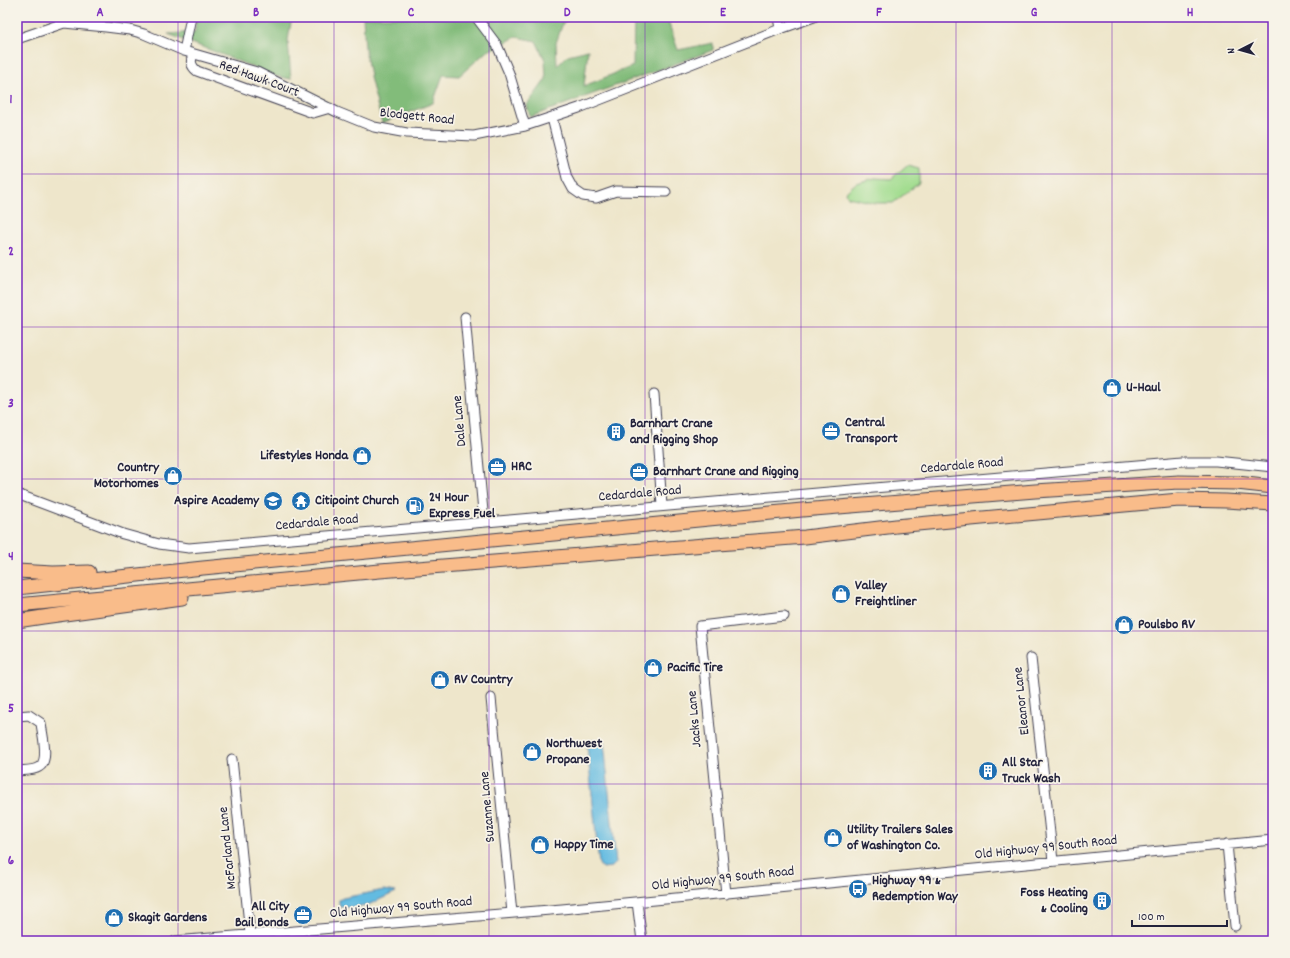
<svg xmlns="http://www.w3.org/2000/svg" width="1290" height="958" viewBox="0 0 1290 958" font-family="Dekko,sans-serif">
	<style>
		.green { fill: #a3dd90; stroke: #628066 }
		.forest { fill: #82bc7a; stroke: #526f5a }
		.water { fill: #64bbe1; stroke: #436e8e }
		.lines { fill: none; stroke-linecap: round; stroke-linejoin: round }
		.minor-casing { stroke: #413f51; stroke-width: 11 }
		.highway-casing { stroke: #413f51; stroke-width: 15 }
		.minor { stroke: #fff; stroke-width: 9 }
		.highway { stroke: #f9bc8a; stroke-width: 13 }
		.grid { fill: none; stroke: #7b2cbf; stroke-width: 1; stroke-opacity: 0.55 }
		.labels { text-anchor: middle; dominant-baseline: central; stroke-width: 3.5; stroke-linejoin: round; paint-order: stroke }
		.street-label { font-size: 14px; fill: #22223b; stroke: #f7f3e8 }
		.poi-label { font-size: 14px; font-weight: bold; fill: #22223b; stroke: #f7f3e8; text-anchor: start }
		.neatline { fill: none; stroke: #7b2cbf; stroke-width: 1.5 }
		.grid-label { font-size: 13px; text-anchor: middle; font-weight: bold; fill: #7b2cbf }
	</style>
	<rect width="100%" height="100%" fill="#f7f3e8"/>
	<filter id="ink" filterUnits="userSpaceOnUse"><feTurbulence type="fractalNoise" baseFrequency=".025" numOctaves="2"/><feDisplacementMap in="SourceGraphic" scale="8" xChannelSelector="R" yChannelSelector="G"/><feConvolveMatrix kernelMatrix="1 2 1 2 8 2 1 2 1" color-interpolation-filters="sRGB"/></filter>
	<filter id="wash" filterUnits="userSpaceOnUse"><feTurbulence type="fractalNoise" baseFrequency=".012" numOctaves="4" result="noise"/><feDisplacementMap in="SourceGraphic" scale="16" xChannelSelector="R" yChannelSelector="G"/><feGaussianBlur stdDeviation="0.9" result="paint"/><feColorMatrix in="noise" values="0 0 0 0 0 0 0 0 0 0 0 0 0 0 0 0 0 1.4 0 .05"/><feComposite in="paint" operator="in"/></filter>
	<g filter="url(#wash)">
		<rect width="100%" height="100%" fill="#eee6cb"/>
		<path class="green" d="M907 165 919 168V183L893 203H875L848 197 846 192 856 183 875 178 891 179Z"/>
		<path class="forest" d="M196 17H292L288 40 291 79 275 76 218 53 168 34 195 32Z
			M363 17H570L563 23 556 43 557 66 568 55 588 50 584 86 633 66 634 17H671L669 24 678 50 713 43V50L530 117 527 105 546 79 545 60 536 41 516 37 486 52 459 76 443 75 433 103 382 123 371 81 365 49Z"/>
		<path class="water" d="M600 739 604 742 616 863 612 867 602 868 599 864 587 745 589 741Z
			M384 890 396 892 370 904 355 907H340L339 903V900L343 898Z"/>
	</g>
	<g filter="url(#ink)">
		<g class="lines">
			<defs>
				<path id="minor" d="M476 17 497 45 509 73 525 126
					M778 17 780 29
					M17 39 64 23 106 27 130 30 144 34 184 51 257 72 337 112 374 127 407 133 474 136 525 126 579 108 780 29 814 17
					M184 51 191 17
					M193 54C190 62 191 66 197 71L313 113 330 108
					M552 118 567 178 573 189 583 196 596 198 616 191 666 192
					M465 317 484 522
					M654 394 662 506
					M17 494 123 534 159 544 189 548 1183 461H1216L1273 467
					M1031 658 1053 861
					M491 698 512 913
					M17 716 29 715 41 723C42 734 50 761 39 767 33 771 24 770 17 771
					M232 759 250 934
					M1227 844 1235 926
					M726 894 700 626 784 616
					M637 902 642 941
					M175 941 562 909 1273 840"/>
				<path id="highway" d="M17 571 53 573 89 572
					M17 588 203 568 802 510 1035 491 1179 482 1237 483 1273 487
					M17 605 380 571 805 537 896 526 1179 500 1226 501 1273 504
					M17 621 43 617 182 598"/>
			</defs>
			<use href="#minor" class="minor-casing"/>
			<use href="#highway" class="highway-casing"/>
			<use href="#minor" class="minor"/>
			<use href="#highway" class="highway"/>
		</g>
	</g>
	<path class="grid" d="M178 17V941M334 17V941M489 17V941M645 17V941M801 17V941M956 17V941M1112 17V941M17 174H1273M17 327H1273M17 479H1273M17 631H1273M17 784H1273"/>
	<defs>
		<symbol id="shop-disc" viewBox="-11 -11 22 22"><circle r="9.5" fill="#1f6fb2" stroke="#f7f3e8"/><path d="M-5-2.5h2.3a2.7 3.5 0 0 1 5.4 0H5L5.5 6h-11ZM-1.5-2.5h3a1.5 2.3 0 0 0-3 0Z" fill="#fff"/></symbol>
		<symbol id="office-disc" viewBox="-11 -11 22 22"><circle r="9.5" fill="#1f6fb2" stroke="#f7f3e8"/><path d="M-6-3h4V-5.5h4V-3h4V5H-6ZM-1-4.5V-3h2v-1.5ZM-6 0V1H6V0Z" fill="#fff"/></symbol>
		<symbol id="building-disc" viewBox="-11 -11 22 22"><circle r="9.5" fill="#1f6fb2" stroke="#f7f3e8"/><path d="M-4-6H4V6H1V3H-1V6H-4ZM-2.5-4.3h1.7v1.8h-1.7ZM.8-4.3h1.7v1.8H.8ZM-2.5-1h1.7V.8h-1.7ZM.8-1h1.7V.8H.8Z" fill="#fff"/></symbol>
		<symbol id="school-disc" viewBox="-11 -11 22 22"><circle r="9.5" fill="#1f6fb2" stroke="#f7f3e8"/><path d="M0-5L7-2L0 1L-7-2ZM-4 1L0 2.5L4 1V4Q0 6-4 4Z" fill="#fff"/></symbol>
		<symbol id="temple-disc" viewBox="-11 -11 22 22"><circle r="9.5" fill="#1f6fb2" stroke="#f7f3e8"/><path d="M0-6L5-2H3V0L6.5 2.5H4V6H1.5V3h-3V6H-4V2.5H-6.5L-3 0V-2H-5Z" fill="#fff"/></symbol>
		<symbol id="fuel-disc" viewBox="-11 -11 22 22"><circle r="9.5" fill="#1f6fb2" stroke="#f7f3e8"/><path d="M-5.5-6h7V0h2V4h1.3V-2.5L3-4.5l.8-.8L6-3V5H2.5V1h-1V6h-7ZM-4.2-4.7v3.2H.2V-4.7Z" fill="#fff"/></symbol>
		<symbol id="bus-disc" viewBox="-11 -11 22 22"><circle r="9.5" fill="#1f6fb2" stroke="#f7f3e8"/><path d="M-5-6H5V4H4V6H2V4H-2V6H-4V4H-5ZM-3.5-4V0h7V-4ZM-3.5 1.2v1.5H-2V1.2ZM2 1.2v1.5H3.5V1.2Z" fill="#fff"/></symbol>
	</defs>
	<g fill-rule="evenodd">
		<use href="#shop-disc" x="1101" y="377" width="22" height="22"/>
		<use href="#office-disc" x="820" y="420" width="22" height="22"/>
		<use href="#building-disc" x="605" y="421" width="22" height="22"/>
		<use href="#shop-disc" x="351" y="445" width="22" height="22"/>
		<use href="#office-disc" x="486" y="456" width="22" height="22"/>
		<use href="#office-disc" x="628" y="461" width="22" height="22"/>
		<use href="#shop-disc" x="162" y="465" width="22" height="22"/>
		<use href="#school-disc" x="262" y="490" width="22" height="22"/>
		<use href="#temple-disc" x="290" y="490" width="22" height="22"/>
		<use href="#fuel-disc" x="404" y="495" width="22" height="22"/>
		<use href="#shop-disc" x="830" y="583" width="22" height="22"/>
		<use href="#shop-disc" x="1113" y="614" width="22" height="22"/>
		<use href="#shop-disc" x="642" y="657" width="22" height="22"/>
		<use href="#shop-disc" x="429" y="669" width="22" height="22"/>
		<use href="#shop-disc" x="521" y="741" width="22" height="22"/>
		<use href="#building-disc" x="977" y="760" width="22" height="22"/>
		<use href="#shop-disc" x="822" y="827" width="22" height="22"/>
		<use href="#shop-disc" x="529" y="834" width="22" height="22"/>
		<use href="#bus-disc" x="847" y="878" width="22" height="22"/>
		<use href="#building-disc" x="1091" y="890" width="22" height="22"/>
		<use href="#office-disc" x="292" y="904" width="22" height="22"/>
		<use href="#shop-disc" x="103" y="907" width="22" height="22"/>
	</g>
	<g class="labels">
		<g class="street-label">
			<text transform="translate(259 79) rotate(20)">Red Hawk Court</text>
			<text transform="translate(417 117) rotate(6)">Blodgett Road</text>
			<text transform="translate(460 421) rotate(-95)">Dale Lane</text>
			<text transform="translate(962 466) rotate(-5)">Cedardale Road</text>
			<text transform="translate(640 494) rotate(-5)">Cedardale Road</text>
			<text transform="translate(317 523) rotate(-5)">Cedardale Road</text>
			<text transform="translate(1022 701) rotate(-96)">Eleanor Lane</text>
			<text transform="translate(695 719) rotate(-95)">Jacks Lane</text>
			<text transform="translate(488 807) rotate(-95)">Suzanne Lane</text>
			<text transform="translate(228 848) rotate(-96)">McFarland Lane</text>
			<text transform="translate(1046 848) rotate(-6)">Old Highway 99 South Road</text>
			<text transform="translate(723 879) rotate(-6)">Old Highway 99 South Road</text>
			<text transform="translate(401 908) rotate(-5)">Old Highway 99 South Road</text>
		</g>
		<g class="poi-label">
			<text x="1126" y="388">U-Haul</text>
			<text x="845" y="423">Central<tspan x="845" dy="16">Transport</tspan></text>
			<text x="630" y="424">Barnhart Crane<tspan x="630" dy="16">and Rigging Shop</tspan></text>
			<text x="348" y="456" text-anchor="end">Lifestyles Honda</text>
			<text x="511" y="467">HRC</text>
			<text x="159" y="468" text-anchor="end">Country<tspan x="159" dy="16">Motorhomes</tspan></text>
			<text x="653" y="472">Barnhart Crane and Rigging</text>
			<text x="429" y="498">24 Hour<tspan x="429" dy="16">Express Fuel</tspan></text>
			<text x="259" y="501" text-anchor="end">Aspire Academy</text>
			<text x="315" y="501">Citipoint Church</text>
			<text x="855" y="586">Valley<tspan x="855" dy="16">Freightliner</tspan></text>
			<text x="1138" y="625">Poulsbo RV</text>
			<text x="667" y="668">Pacific Tire</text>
			<text x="454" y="680">RV Country</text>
			<text x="546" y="744">Northwest<tspan x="546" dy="16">Propane</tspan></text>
			<text x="1002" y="763">All Star<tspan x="1002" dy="16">Truck Wash</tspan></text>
			<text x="847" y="830">Utility Trailers Sales<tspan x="847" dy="16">of Washington Co.</tspan></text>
			<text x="554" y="845">Happy Time</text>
			<text x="872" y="881">Highway 99 &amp;<tspan x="872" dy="16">Redemption Way</tspan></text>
			<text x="1088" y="893" text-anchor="end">Foss Heating<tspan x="1088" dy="16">&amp; Cooling</tspan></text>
			<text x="289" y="907" text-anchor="end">All City<tspan x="289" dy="16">Bail Bonds</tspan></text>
			<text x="128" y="918">Skagit Gardens</text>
		</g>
	</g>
	<rect width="1290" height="958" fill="none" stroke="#f7f3e8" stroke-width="44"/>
	<g transform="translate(1240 50) rotate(264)" stroke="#f7f3e8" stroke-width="3" paint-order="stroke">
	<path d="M0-3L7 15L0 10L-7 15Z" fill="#22223b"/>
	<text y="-6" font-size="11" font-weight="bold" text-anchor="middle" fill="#22223b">N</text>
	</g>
	<path d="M1132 920v6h95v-6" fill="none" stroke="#22223b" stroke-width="2"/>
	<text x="1138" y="920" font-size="12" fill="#22223b" stroke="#f7f3e8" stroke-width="3" paint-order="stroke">100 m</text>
	<rect x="22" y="22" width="1246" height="914" class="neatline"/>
	<g class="grid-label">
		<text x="100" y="16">A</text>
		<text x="256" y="16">B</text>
		<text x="411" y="16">C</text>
		<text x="567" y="16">D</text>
		<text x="723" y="16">E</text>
		<text x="879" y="16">F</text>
		<text x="1034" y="16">G</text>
		<text x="1190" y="16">H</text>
		<text x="11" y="103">1</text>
		<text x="11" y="255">2</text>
		<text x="11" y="407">3</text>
		<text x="11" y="560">4</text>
		<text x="11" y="712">5</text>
		<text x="11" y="864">6</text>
	</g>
</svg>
